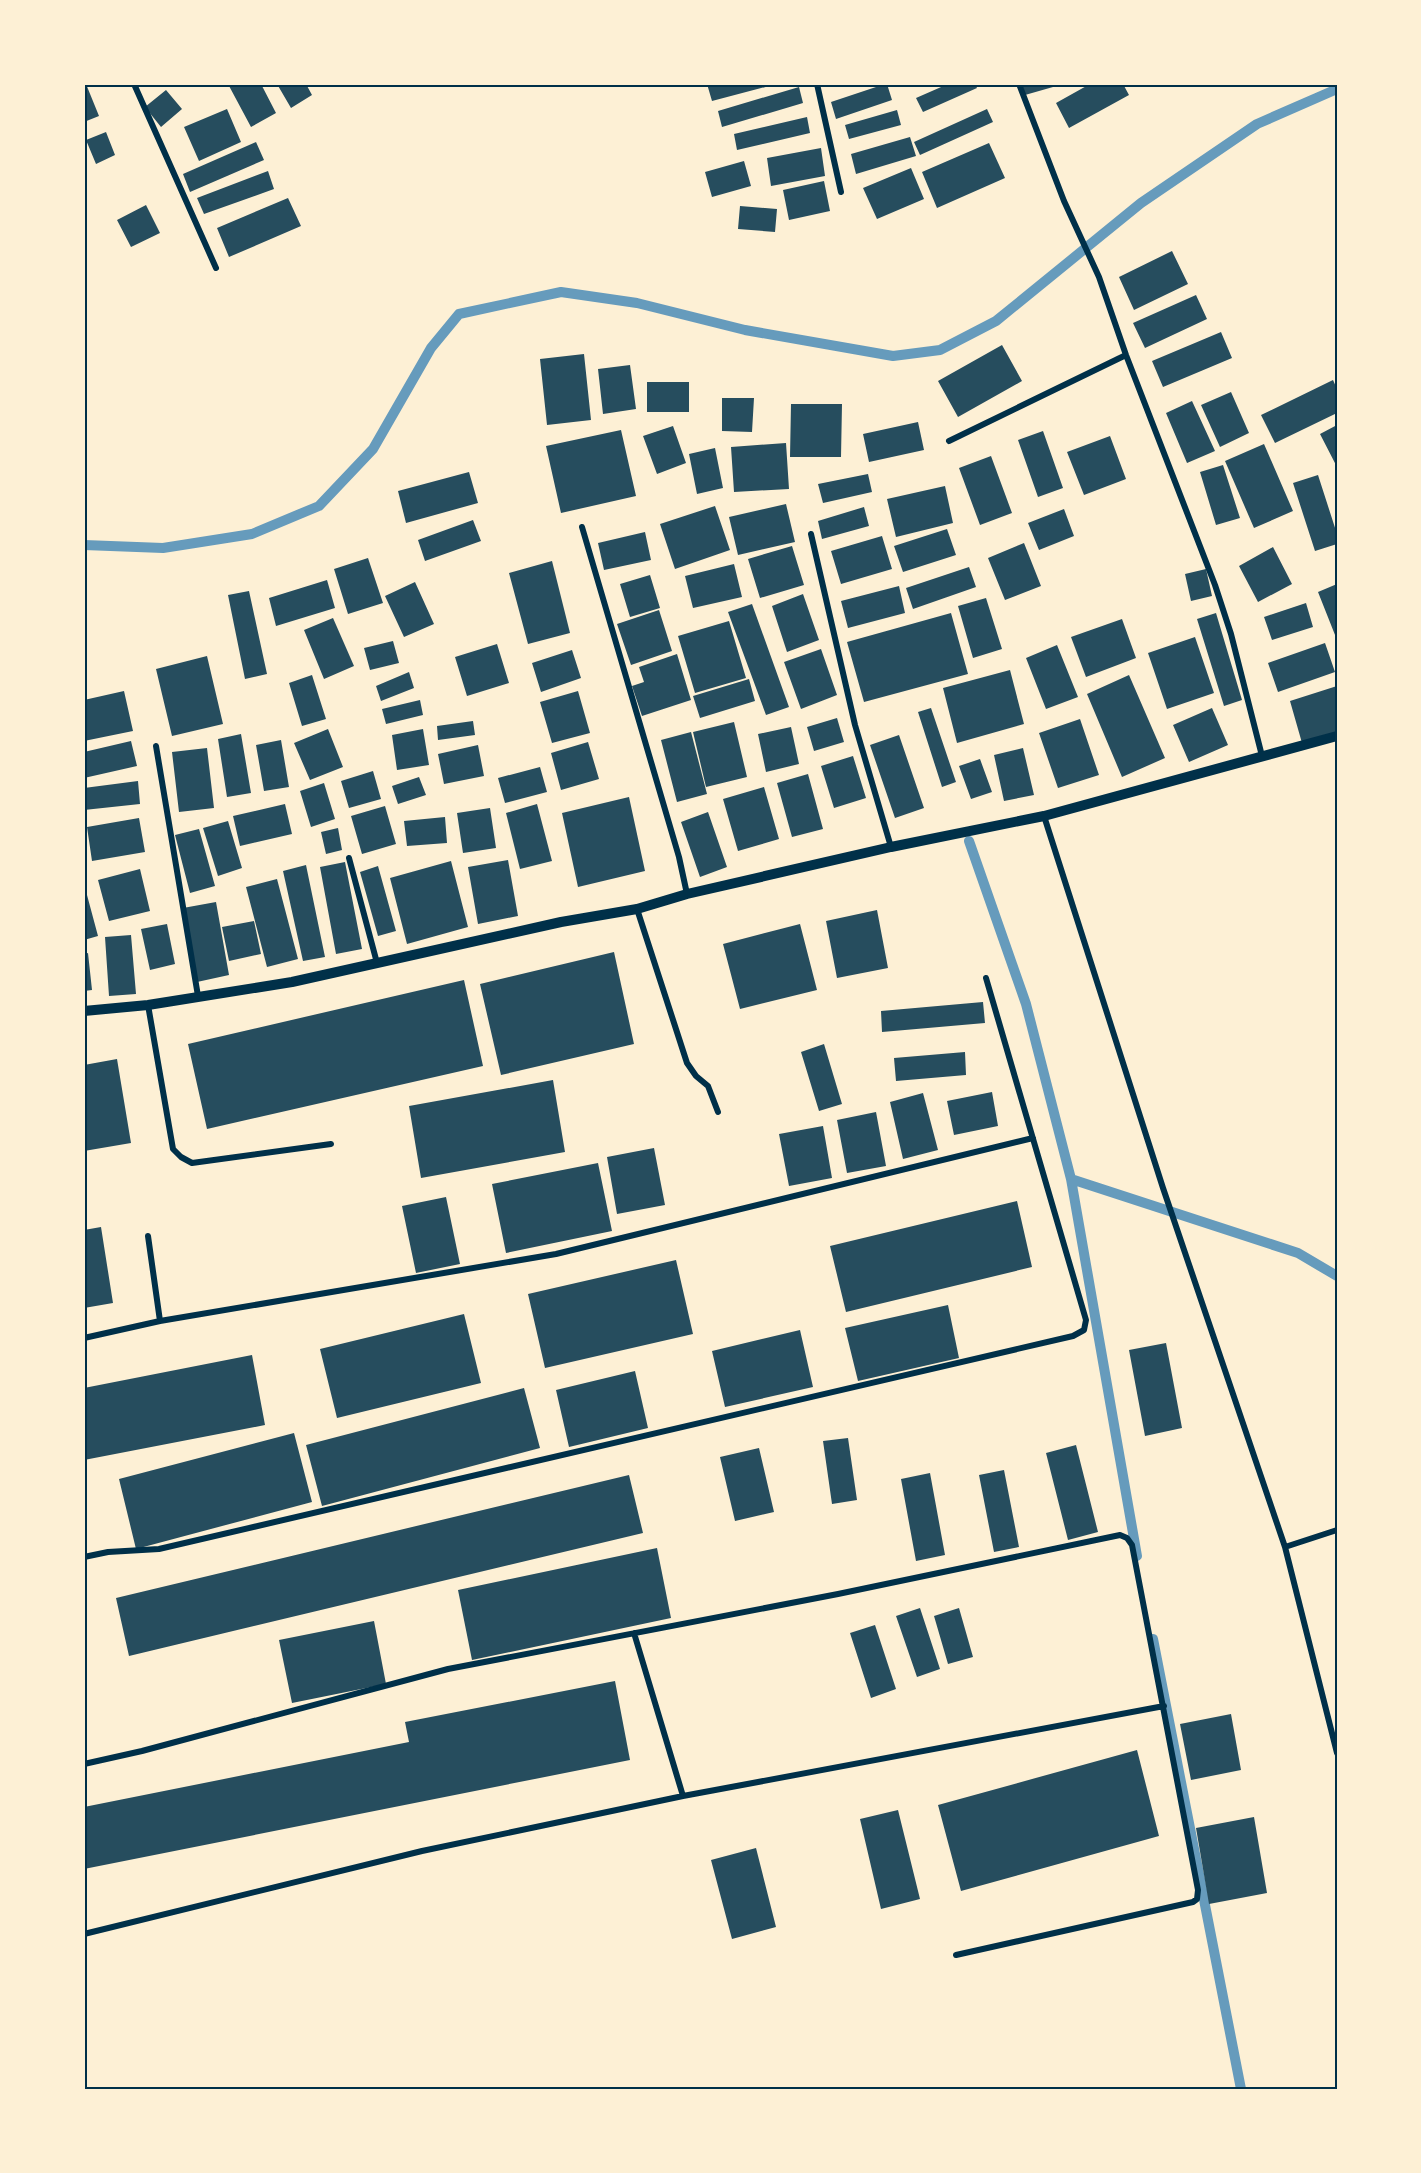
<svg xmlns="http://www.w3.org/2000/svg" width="1421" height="2173" viewBox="0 0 1421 2173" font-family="'Libre Baskerville',serif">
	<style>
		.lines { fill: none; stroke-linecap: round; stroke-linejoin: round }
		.stream { stroke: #669bbc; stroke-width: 10 }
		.building { fill: #264d5e }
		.minor { stroke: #003049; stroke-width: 6 }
		.tertiary { stroke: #003049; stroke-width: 10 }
		.neatline { fill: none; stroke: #003049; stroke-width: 2 }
	</style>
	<rect width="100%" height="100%" fill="#fdf0d5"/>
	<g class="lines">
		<path class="stream" d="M84 545 163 548 252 534 319 506 373 449 431 348 459 314 561 292 637 303 745 330 893 356 940 350 996 321 1141 203 1257 124 1337 89
			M969 841 1026 1004 1071 1179 1137 1556
			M1071 1179 1298 1253 1337 1276
			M1153 1639 1241 2089"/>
	</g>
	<path class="building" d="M84 84H86L99 116 84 122Z
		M228 84H261L276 113 251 127Z
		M277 84H306L312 95 291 108Z
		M707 84H773V85L712 101Z
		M885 84H887L892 100 836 119 831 102Z
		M948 84H975L977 88 923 112 916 98Z
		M1022 84H1060V85L1025 95Z
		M1090 84H1123L1129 95 1069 128 1056 103Z
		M799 87 803 103 722 127 718 111Z
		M166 90 182 109 161 127 145 107Z
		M227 109 241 142 199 161 184 127Z
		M987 109 993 122 920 155 914 142Z
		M897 110 901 125 849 139 845 125Z
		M807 117 810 133 737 150 734 134Z
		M106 132 115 155 96 164 86 140Z
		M910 137 916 156 856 174 851 154Z
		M256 142 264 160 190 192 183 174Z
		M989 143 1005 178 937 208 922 172Z
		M821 148 825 176 771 186 767 158Z
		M744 161 751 186 712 197 705 172Z
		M911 168 924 199 877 219 863 188Z
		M268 171 274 189 204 214 197 198Z
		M824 181 830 211 789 220 783 190Z
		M288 198 301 226 229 257 217 228Z
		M146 205 160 233 131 247 117 220Z
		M740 206 777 209 775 232 738 229Z
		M1172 251 1188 284 1134 310 1119 277Z
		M1196 295 1207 319 1145 348 1133 323Z
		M1221 332 1232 358 1163 387 1152 361Z
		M1002 345 1022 381 958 417 938 381Z
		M584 354 591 420 547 425 540 359Z
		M630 365 636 409 603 414 598 369Z
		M1333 380 1337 389V413L1275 443 1261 415Z
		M647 382H689V412H647Z
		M1231 392 1249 433 1220 447 1201 405Z
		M722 398H754L752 432 722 431Z
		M1192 401 1215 451 1187 463 1166 413Z
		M791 404H842L841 457H790Z
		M918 422 924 450 869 462 863 434Z
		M1337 425V467L1320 434Z
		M673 426 686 463 657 474 643 436Z
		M621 430 636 496 561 513 546 446Z
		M1043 431 1063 488 1038 497 1018 440Z
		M1110 436 1126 479 1084 495 1067 452Z
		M786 443 789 489 734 492 731 447Z
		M1264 444 1293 511 1254 528 1225 461Z
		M715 448 723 488 697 494 689 454Z
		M991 456 1012 513 980 525 959 468Z
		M1223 465 1240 518 1216 525 1200 472Z
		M469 472 478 503 406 523 398 491Z
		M868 474 872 492 823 503 818 484Z
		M1318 475 1337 534V544L1315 551 1293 483Z
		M945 486 953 523 896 537 887 499Z
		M786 504 795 542 738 555 729 517Z
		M715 506 730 550 675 569 660 524Z
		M864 507 869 526 822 539 818 521Z
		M1064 509 1074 536 1039 550 1028 523Z
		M473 520 481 541 425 561 418 540Z
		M947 529 956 555 903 572 894 546Z
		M645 532 651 560 604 570 598 543Z
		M882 536 892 569 841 584 831 551Z
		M1024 543 1041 586 1005 600 988 558Z
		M792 546 804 585 760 598 748 559Z
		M1273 547 1292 584 1258 602 1239 566Z
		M368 558 383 603 348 614 334 569Z
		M552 561 570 633 528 644 509 573Z
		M734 564 742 597 693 608 685 576Z
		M969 567 976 587 913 609 906 588Z
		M1206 569 1212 596 1191 601 1185 574Z
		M650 575 660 608 630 617 620 584Z
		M327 580 335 608 276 626 269 598Z
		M415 582 434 624 404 637 385 596Z
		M1337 584V640L1318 592Z
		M899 586 905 613 848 628 841 601Z
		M249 591 267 674 245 679 228 595Z
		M803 594 819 640 787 652 772 606Z
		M986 598 1002 649 973 658 958 606Z
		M1306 603 1313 627 1272 640 1264 617Z
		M752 604 789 707 766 715 728 612Z
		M659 610 672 651 631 665 617 624Z
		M951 613 968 674 864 702 847 642Z
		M1216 613 1242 700 1224 706 1197 619Z
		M333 618 354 666 324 679 304 630Z
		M1122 619 1136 658 1086 677 1071 637Z
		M729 621 746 678 695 693 678 636Z
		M1195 637 1214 693 1167 709 1148 653Z
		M393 641 399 663 370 670 364 648Z
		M1325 643 1335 672 1278 692 1268 663Z
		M497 644 509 683 467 696 455 657Z
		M1057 645 1078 697 1046 709 1026 658Z
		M821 649 837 695 801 709 784 662Z
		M572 650 581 678 541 692 532 663Z
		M677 654 691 700 642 716 632 686 644 682 639 667Z
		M207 656 223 724 172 736 156 669Z
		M1010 670 1024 724 957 743 943 688Z
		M409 672 414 688 381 701 376 686Z
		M312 675 326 719 302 726 289 683Z
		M1129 675 1165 758 1122 777 1087 694Z
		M749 679 755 701 700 718 693 696Z
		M1337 686V732L1302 743 1290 701Z
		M124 691 133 731 84 741V700Z
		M578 691 590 733 552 743 540 702Z
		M420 700 423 715 386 724 382 709Z
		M931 708 956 782 942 787 918 712Z
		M1212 708 1228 745 1189 762 1173 725Z
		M837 718 844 742 814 751 807 727Z
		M1080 719 1099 775 1058 788 1039 733Z
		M473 721 475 735 438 740 437 726Z
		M734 722 747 777 706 787 693 732Z
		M791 727 799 764 766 772 758 734Z
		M328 729 343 767 310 780 294 743Z
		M423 729 429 765 397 770 392 735Z
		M691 732 707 794 677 802 661 740Z
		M241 734 251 793 227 797 218 739Z
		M899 735 924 808 895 818 870 745Z
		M281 740 289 787 264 791 256 745Z
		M131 741 137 766 84 778V752Z
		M588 742 599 779 561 790 551 753Z
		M478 745 484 776 444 784 438 754Z
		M207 748 214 808 179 812 172 752Z
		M1023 748 1034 795 1004 801 994 755Z
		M853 756 866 798 834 808 821 766Z
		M980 759 992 792 971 799 959 766Z
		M540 767 547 792 505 803 498 778Z
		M373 771 381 799 349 808 341 781Z
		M808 774 823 829 792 837 777 783Z
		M419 777 426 795 398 804 392 786Z
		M138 781 140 804 84 810V788Z
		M324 783 335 819 311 827 300 791Z
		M764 787 779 839 738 851 723 799Z
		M629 797 645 871 578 887 562 813Z
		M285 804 292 834 240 846 233 816Z
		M537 804 552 861 520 869 506 813Z
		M385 806 396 844 362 854 351 816Z
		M490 808 496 848 463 853 457 813Z
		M708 812 727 867 700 877 681 822Z
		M445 817 447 843 407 846 404 821Z
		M139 818 145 852 92 861 87 827Z
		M228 821 242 868 218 876 203 828Z
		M338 828 342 850 326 854 321 832Z
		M199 829 215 886 190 893 175 835Z
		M508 860 518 916 478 924 468 867Z
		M451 861 468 927 407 944 390 878Z
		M345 862 362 949 336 954 320 867Z
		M306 865 325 957 303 961 283 871Z
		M378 866 396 931 378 936 360 872Z
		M140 869 150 911 109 921 98 880Z
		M277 879 298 959 267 967 246 887Z
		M87 895 98 936 84 940V896Z
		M216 902 229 975 197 982 183 908Z
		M877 910 888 968 837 978 826 921Z
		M254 921 261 954 229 961 222 927Z
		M167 924 175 964 150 970 141 929Z
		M800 924 817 990 740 1009 723 944Z
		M131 935 136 994 109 996 105 937Z
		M614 952 634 1044 501 1075 480 984Z
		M88 953 92 990 84 991V954Z
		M464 980 483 1066 207 1129 188 1044Z
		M983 1002 985 1023 882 1032 881 1011Z
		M824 1044 842 1104 819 1111 801 1052Z
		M965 1052 966 1075 896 1081 894 1058Z
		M117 1059 131 1143 84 1151V1065Z
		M553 1080 565 1152 421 1178 409 1106Z
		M992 1092 998 1126 954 1135 947 1101Z
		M923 1093 938 1150 903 1159 890 1102Z
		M876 1112 886 1166 847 1173 837 1120Z
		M823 1126 832 1178 789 1186 779 1134Z
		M654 1148 665 1205 617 1214 607 1157Z
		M598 1163 612 1231 506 1253 492 1184Z
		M446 1197 460 1264 416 1273 402 1206Z
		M1017 1201 1032 1267 846 1312 830 1246Z
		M101 1227 113 1303 84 1308V1230Z
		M676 1260 693 1334 545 1368 528 1294Z
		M948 1305 959 1358 858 1381 845 1328Z
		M464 1314 481 1383 337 1418 320 1349Z
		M800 1330 813 1387 725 1407 712 1351Z
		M1166 1343 1182 1428 1145 1436 1129 1350Z
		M252 1355 265 1425 84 1460V1388Z
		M635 1371 648 1428 569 1447 556 1390Z
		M524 1388 540 1448 322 1506 306 1445Z
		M294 1433 312 1502 136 1549 119 1479Z
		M848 1438 857 1500 832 1504 823 1441Z
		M1076 1445 1098 1532 1068 1540 1046 1453Z
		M759 1448 774 1512 735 1521 720 1457Z
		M1004 1470 1019 1547 994 1552 979 1475Z
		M930 1473 945 1555 916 1561 901 1479Z
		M629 1475 643 1533 129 1656 116 1598Z
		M657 1548 671 1618 472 1660 458 1590Z
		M920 1608 940 1669 917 1677 896 1616Z
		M959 1608 973 1657 948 1664 934 1616Z
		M374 1621 386 1684 292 1703 279 1640Z
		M875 1625 896 1689 871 1698 850 1633Z
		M615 1681 630 1760 84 1869V1807L409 1742 405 1722Z
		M1231 1714 1241 1770 1191 1780 1180 1724Z
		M1137 1750 1159 1836 961 1891 938 1805Z
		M898 1810 920 1899 881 1909 860 1819Z
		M1254 1817 1267 1893 1209 1904 1196 1828Z
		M756 1848 776 1927 732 1939 711 1860Z"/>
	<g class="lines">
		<path class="minor" d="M134 84 216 268
			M817 84 841 192
			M1019 84 1064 201 1099 277 1126 355 1215 585 1231 634 1262 756
			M949 441 1126 355
			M582 527 679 857 687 894
			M811 534 855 725 891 847
			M156 746 198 996
			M1044 816 1163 1188 1285 1547 1337 1753
			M349 858 377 963
			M637 909 687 1063 696 1076 708 1086 718 1112
			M148 1005 173 1149 181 1157 192 1163 331 1144
			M148 1236 160 1321
			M84 1338 160 1321 556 1254 1033 1138
			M1285 1547 1337 1530
			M84 1557 108 1552 159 1549 1073 1336 1084 1330 1086 1320 986 978
			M634 1633 683 1796
			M84 1764 142 1751 448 1669 838 1594 1120 1535 1127 1538 1132 1545 1198 1890 1197 1899 1193 1902 956 1955
			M84 1934 422 1851 683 1796 1164 1706"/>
		<path class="tertiary" d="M84 1011 148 1005 292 982 561 922 637 909 687 894 891 847 1044 816 1337 736"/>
	</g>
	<rect width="1421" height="2173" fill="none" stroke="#fdf0d5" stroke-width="171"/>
	<rect x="86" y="86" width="1250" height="2002" class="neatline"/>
</svg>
